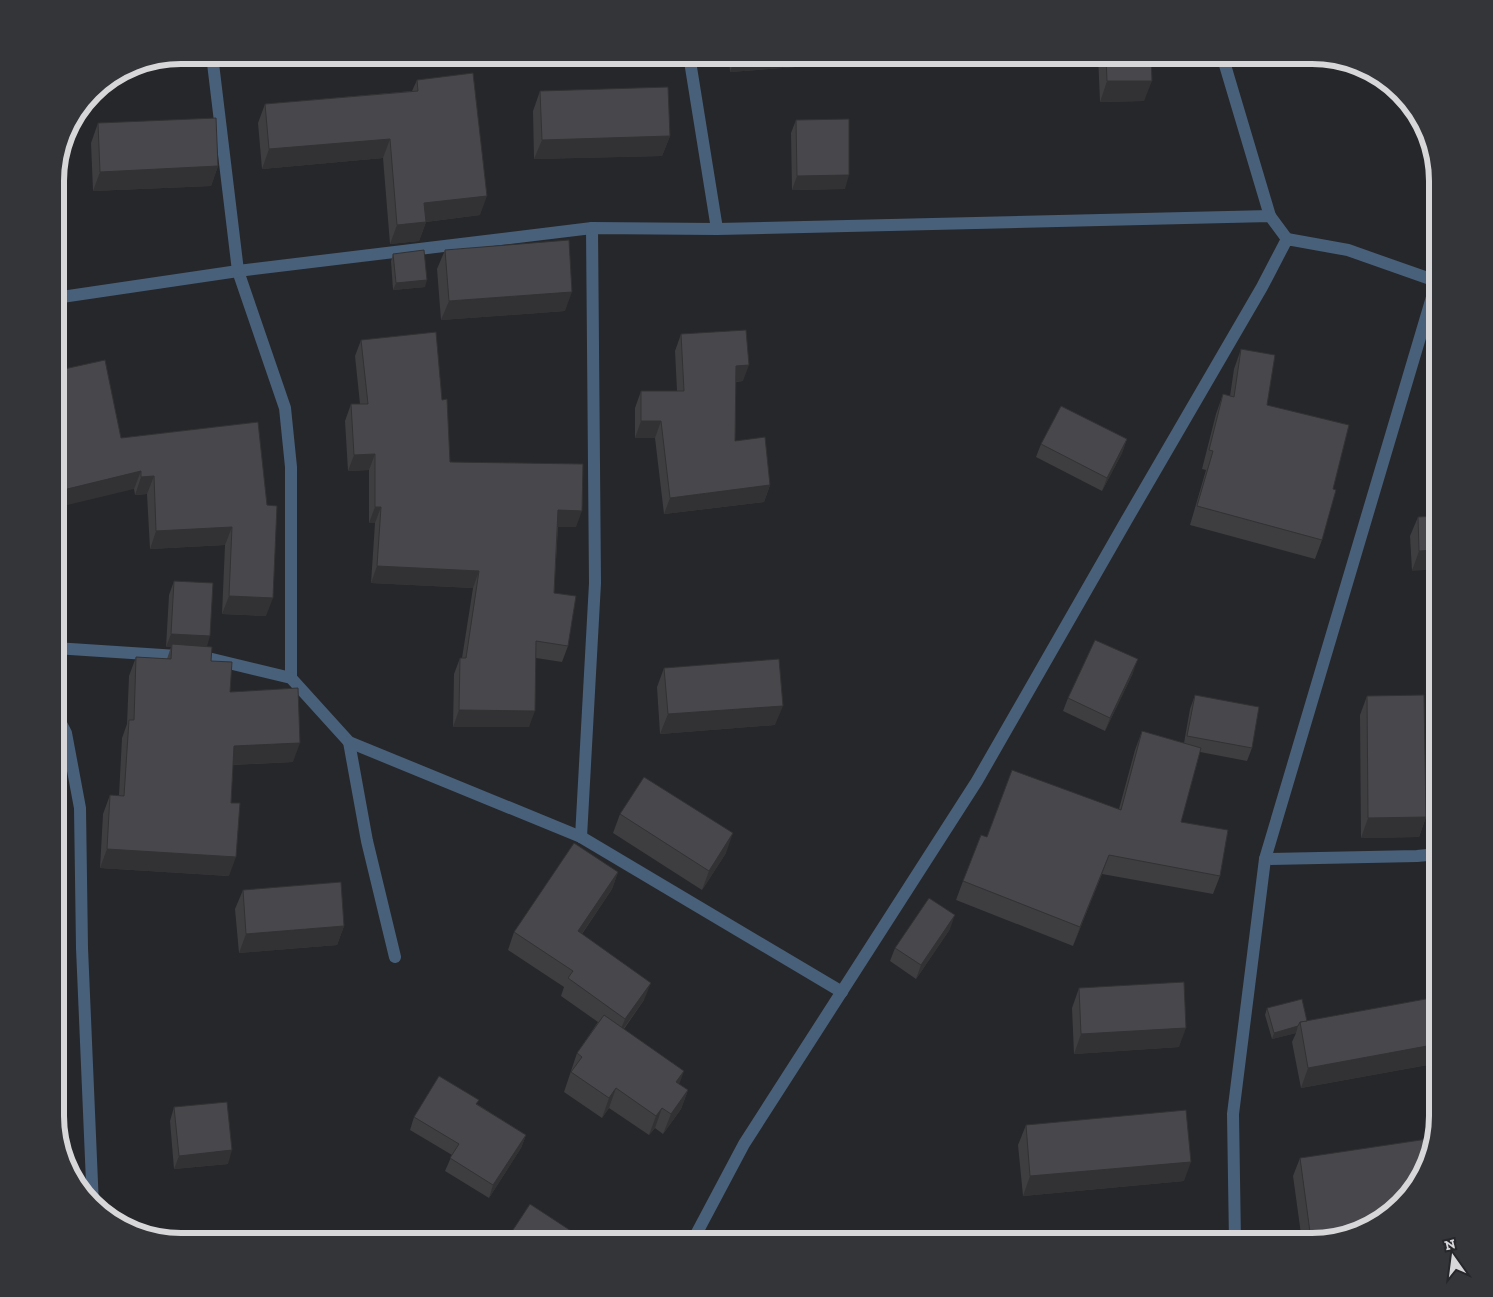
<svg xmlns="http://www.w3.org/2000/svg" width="1493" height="1297" viewBox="0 0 1493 1297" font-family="'Zilla Slab',serif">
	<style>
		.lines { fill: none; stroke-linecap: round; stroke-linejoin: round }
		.minor { stroke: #49607a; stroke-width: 12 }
		.wall { fill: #3e3d40 }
		.shaded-wall { fill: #323234 }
		.building { fill: #48474b; stroke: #323234 }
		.rim { fill: none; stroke: #d7d7da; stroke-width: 6 }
	</style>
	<rect width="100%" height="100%" fill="#26272a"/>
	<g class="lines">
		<!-- minor -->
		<g class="minor">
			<path d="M212 55 238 271 285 408 291 467V678"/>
			<path d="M689 55 717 229"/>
			<path d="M1222 55 1270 216"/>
			<path d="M55 298 238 271 592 228 717 229 1270 216 1287 239"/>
			<path d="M55 648 208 658 291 678 349 742 581 837 842 992"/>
			<path d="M55 712 66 733 80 808 82 948 93 1206"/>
			<path d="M349 742 367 841 395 957"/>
			<path d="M581 837 595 583 592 228"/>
			<path d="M1265 859 1417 856 1438 854"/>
			<path d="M692 1242 744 1144 977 781 1126 521 1262 287 1287 239 1348 250 1436 281"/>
			<path d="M1235 1242 1233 1114 1265 859 1438 277"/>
		</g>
	</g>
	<!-- wall -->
	<g class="wall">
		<path d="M729 55H959L730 72Z"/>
		<path d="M1098 55H1151L1144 101 1100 102Z"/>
		<path d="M417 80 480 215 426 222 419 241 390 244 383 158 262 169 258 123 265 104 412 91Z"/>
		<path d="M540 91 670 136 662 156 534 159 533 111Z"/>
		<path d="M796 120 845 189 792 190 791 133Z"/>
		<path d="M98 123 218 166 211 186 93 191 91 143Z"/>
		<path d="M445 250 565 311 441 320 437 269Z"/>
		<path d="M393 254 425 287 393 290 391 261Z"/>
		<path d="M681 334 743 381 736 382 735 441 770 485 764 502 664 514 655 438H635V408L641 391H677L675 351Z"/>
		<path d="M361 340 442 400 450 462 576 527H558L554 593 568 646 562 662 536 658 529 727H453L454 674 460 658H462L473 588 371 583 375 523H369V470L348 471 345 421 351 404H360L355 356Z"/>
		<path d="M1241 349 1267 405 1333 489 1322 540 1315 559 1190 525 1206 470 1202 469 1216 414 1223 394 1230 396 1234 369Z"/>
		<path d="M258 422 266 616 222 614 225 545 150 549 147 494 135 495 134 489 121 438Z"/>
		<path d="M1127 439 1122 453 1102 491 1036 457 1041 444Z"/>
		<path d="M1438 516 1412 571 1410 536 1418 517Z"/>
		<path d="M174 581 207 647 211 661 230 692 293 762 233 765 231 803 229 876 100 868 103 814 110 795H119L122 738 127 724 129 676 136 657 167 659 171 647H166L169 595Z"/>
		<path d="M664 668 775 725 660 734 657 687Z"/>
		<path d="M1133 673 1105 731 1063 711 1068 698Z"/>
		<path d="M1195 695 1252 748 1247 761 1200 752 1181 822 1220 876 1213 894 1102 874 1073 946 956 900 963 881 987 837 1119 809 1135 750 1142 731 1184 743 1190 709Z"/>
		<path d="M1367 696 1426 817 1419 837 1361 838 1360 715Z"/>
		<path d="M620 814 726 853 702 890 613 833Z"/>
		<path d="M618 872 612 889 582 934 644 1000 624 1029 679 1084 688 1090 681 1109 663 1134 655 1128 649 1135 609 1108 602 1118 564 1092 577 1053 598 1022 561 996 564 987 508 950 514 932Z"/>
		<path d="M243 890 344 926 337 945 239 953 235 909Z"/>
		<path d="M950 929 916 979 890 961 895 948Z"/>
		<path d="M1079 988 1179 1047 1074 1054 1072 1008Z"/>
		<path d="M1267 1008 1307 1021 1433 1064 1301 1088 1292 1042 1296 1033 1272 1039 1265 1015Z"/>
		<path d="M477 1104 526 1135 521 1148 489 1198 445 1171 452 1155 410 1130 414 1117Z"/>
		<path d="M174 1107 228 1164 174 1169 170 1121Z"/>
		<path d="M1026 1125 1184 1181 1023 1196 1018 1145Z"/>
		<path d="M1300 1158 1312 1242H1284L1286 1236 1301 1234 1293 1176Z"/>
	</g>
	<!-- shaded-wall -->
	<g class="shaded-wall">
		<path d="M736 55H959L730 72Z"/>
		<path d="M1107 81H1152L1144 101 1100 102Z"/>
		<path d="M670 136 662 156 534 159 542 140Z"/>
		<path d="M390 139 383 158 262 169 269 149Z"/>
		<path d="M218 166 211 186 93 191 100 172Z"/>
		<path d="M849 175 845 189 792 190 797 176Z"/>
		<path d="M487 196 480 215 417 223 424 203Z"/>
		<path d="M426 222 419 241 390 244 397 225Z"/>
		<path d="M427 280 425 287 393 290 396 283Z"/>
		<path d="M572 292 565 311 441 320 449 301Z"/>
		<path d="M749 365 743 381 730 382 736 366Z"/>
		<path d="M641 421H661L655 438H635Z"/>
		<path d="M1127 439 1122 453 1102 491 1107 478Z"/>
		<path d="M375 454 369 470 348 471 354 455Z"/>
		<path d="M141 471 134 489 55 508V492Z"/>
		<path d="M154 476 147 494 135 495 141 477Z"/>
		<path d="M770 485 764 502 664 514 670 498Z"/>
		<path d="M375 507H381L375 523H369Z"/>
		<path d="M558 510 582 511 576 527H552Z"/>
		<path d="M232 527 225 545 150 549 156 531Z"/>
		<path d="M1438 550V569L1412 571 1419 551Z"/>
		<path d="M377 566 479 571 473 588 371 583Z"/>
		<path d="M229 596 273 598 266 616 222 614Z"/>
		<path d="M171 634 210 636 206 650 172 644 171 647H166Z"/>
		<path d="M1138 659 1133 673 1105 731 1110 718Z"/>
		<path d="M783 706 775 725 660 734 668 714Z"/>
		<path d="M459 710 535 711 529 727H453Z"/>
		<path d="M300 743 293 762 227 765 234 746Z"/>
		<path d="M1426 817 1419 837 1361 838 1368 818Z"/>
		<path d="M733 833 726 853 702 890 709 871Z"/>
		<path d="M107 849 236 857 229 876 100 868Z"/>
		<path d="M1109 855 1102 874 1073 946 1080 927Z"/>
		<path d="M618 872 612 889 572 948 578 931Z"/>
		<path d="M955 915 950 929 916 979 921 965Z"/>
		<path d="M344 926 337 945 239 953 246 934Z"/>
		<path d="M651 983 644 1000 618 1036 625 1019Z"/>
		<path d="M1298 1026 1296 1033 1272 1039 1274 1033Z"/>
		<path d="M1186 1028 1179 1047 1074 1054 1081 1034Z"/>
		<path d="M1438 1044V1050L1433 1064 1301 1088 1308 1068Z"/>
		<path d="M684 1071 677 1091 676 1082Z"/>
		<path d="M616 1088 609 1108 602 1118 609 1098Z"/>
		<path d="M688 1090 681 1109 663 1134 671 1114Z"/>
		<path d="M662 1108 655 1128 649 1135 656 1116Z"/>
		<path d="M56 1125 62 1126 58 1135Z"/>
		<path d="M526 1135 521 1148 489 1198 493 1185Z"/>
		<path d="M232 1150 228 1164 174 1169 179 1156Z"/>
		<path d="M1191 1162 1184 1181 1023 1196 1030 1176Z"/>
		<path d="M1415 1185 1402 1204 1404 1186Z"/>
	</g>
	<!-- building -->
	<g class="building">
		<path d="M1106 55H1151L1152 81H1107Z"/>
		<path d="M473 73 487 196 424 203 426 222 397 225 390 139 269 149 265 104 418 91 417 80Z"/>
		<path d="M668 87 670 136 542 140 540 91Z"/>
		<path d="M216 118 218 166 100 172 98 123Z"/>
		<path d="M849 119V175L797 176 796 120Z"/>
		<path d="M569 240 572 292 449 301 445 250Z"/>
		<path d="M424 250 427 280 396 283 393 254Z"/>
		<path d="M746 330 749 365 736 366 735 441 765 437 770 485 670 498 661 421H641V391H684L681 334Z"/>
		<path d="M436 332 442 400 447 399 450 462 583 464 582 511 558 510 554 593 576 596 568 646 536 641 535 711 459 710 460 658H466L479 571 377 566 381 507H375V454L354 455 351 404H368L361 340Z"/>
		<path d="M1241 349 1275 355 1267 405 1349 425 1333 489 1336 490 1322 540 1197 506 1213 451 1209 450 1223 394 1234 397Z"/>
		<path d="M105 360 121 438 258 422 267 505 277 506 273 598 229 596 232 527 156 531 154 476 141 477V471L55 492V371Z"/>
		<path d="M1061 406 1127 439 1107 478 1041 444Z"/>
		<path d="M1438 516V550L1419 551 1418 517Z"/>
		<path d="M174 581 213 583 210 636 171 634Z"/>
		<path d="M1095 640 1138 659 1110 718 1068 698Z"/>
		<path d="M172 644 212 647 211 661 232 662 230 692 298 688 300 743 234 746 231 803H240L236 857 107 849 110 795 124 796 129 720H134L136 657 171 659Z"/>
		<path d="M779 659 783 706 668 714 664 668Z"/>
		<path d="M1195 695 1259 707 1252 748 1187 736Z"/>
		<path d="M1424 695 1426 817 1368 818 1367 696Z"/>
		<path d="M1142 731 1201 748 1181 822 1228 830 1220 876 1109 855 1080 927 963 881 981 835 987 837 1012 770 1121 810Z"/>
		<path d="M644 777 733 833 709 871 620 814Z"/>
		<path d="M574 843 618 872 578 931 651 983 625 1019 568 978 573 971 514 932Z"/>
		<path d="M341 882 344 926 246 934 243 890Z"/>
		<path d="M929 898 955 915 921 965 895 948Z"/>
		<path d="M1184 982 1186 1028 1081 1034 1079 988Z"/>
		<path d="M1431 998 1438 1033V1044L1308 1068 1300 1022Z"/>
		<path d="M1302 999 1307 1021 1300 1022 1298 1026 1274 1033 1267 1008Z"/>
		<path d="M604 1015 684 1071 676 1082 688 1090 671 1114 662 1108 656 1116 616 1088 609 1098 571 1072 582 1057 577 1053Z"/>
		<path d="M439 1076 479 1100 476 1104 526 1135 493 1185 450 1158 459 1144 414 1117Z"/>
		<path d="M55 1086 65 1087 62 1126 56 1125 55 1124Z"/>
		<path d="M227 1102 232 1150 179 1156 174 1107Z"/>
		<path d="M1186 1110 1191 1162 1030 1176 1026 1125Z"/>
		<path d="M1434 1138V1140L1428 1165 1415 1185 1404 1186 1406 1197 1401 1205 1361 1232 1312 1242H1287L1286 1236 1310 1232 1300 1158Z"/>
		<path d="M530 1204 588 1242H505Z"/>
	</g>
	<!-- crop -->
	<path d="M0 0H1493V1297H0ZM181 64H1312A117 117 0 0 1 1429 181V1116A117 117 0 0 1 1312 1233H181A117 117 0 0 1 64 1116V181A117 117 0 0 1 181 64Z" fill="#343538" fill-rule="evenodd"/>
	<path class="rim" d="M181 64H1312A117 117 0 0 1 1429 181V1116A117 117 0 0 1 1312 1233H181A117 117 0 0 1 64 1116V181A117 117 0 0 1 181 64Z"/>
	<!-- north arrow -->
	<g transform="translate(1453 1257) rotate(346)" stroke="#26272a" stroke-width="4" paint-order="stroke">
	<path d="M0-4L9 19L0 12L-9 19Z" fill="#d7d7da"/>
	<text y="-8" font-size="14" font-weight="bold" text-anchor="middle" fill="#d7d7da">N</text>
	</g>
</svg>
